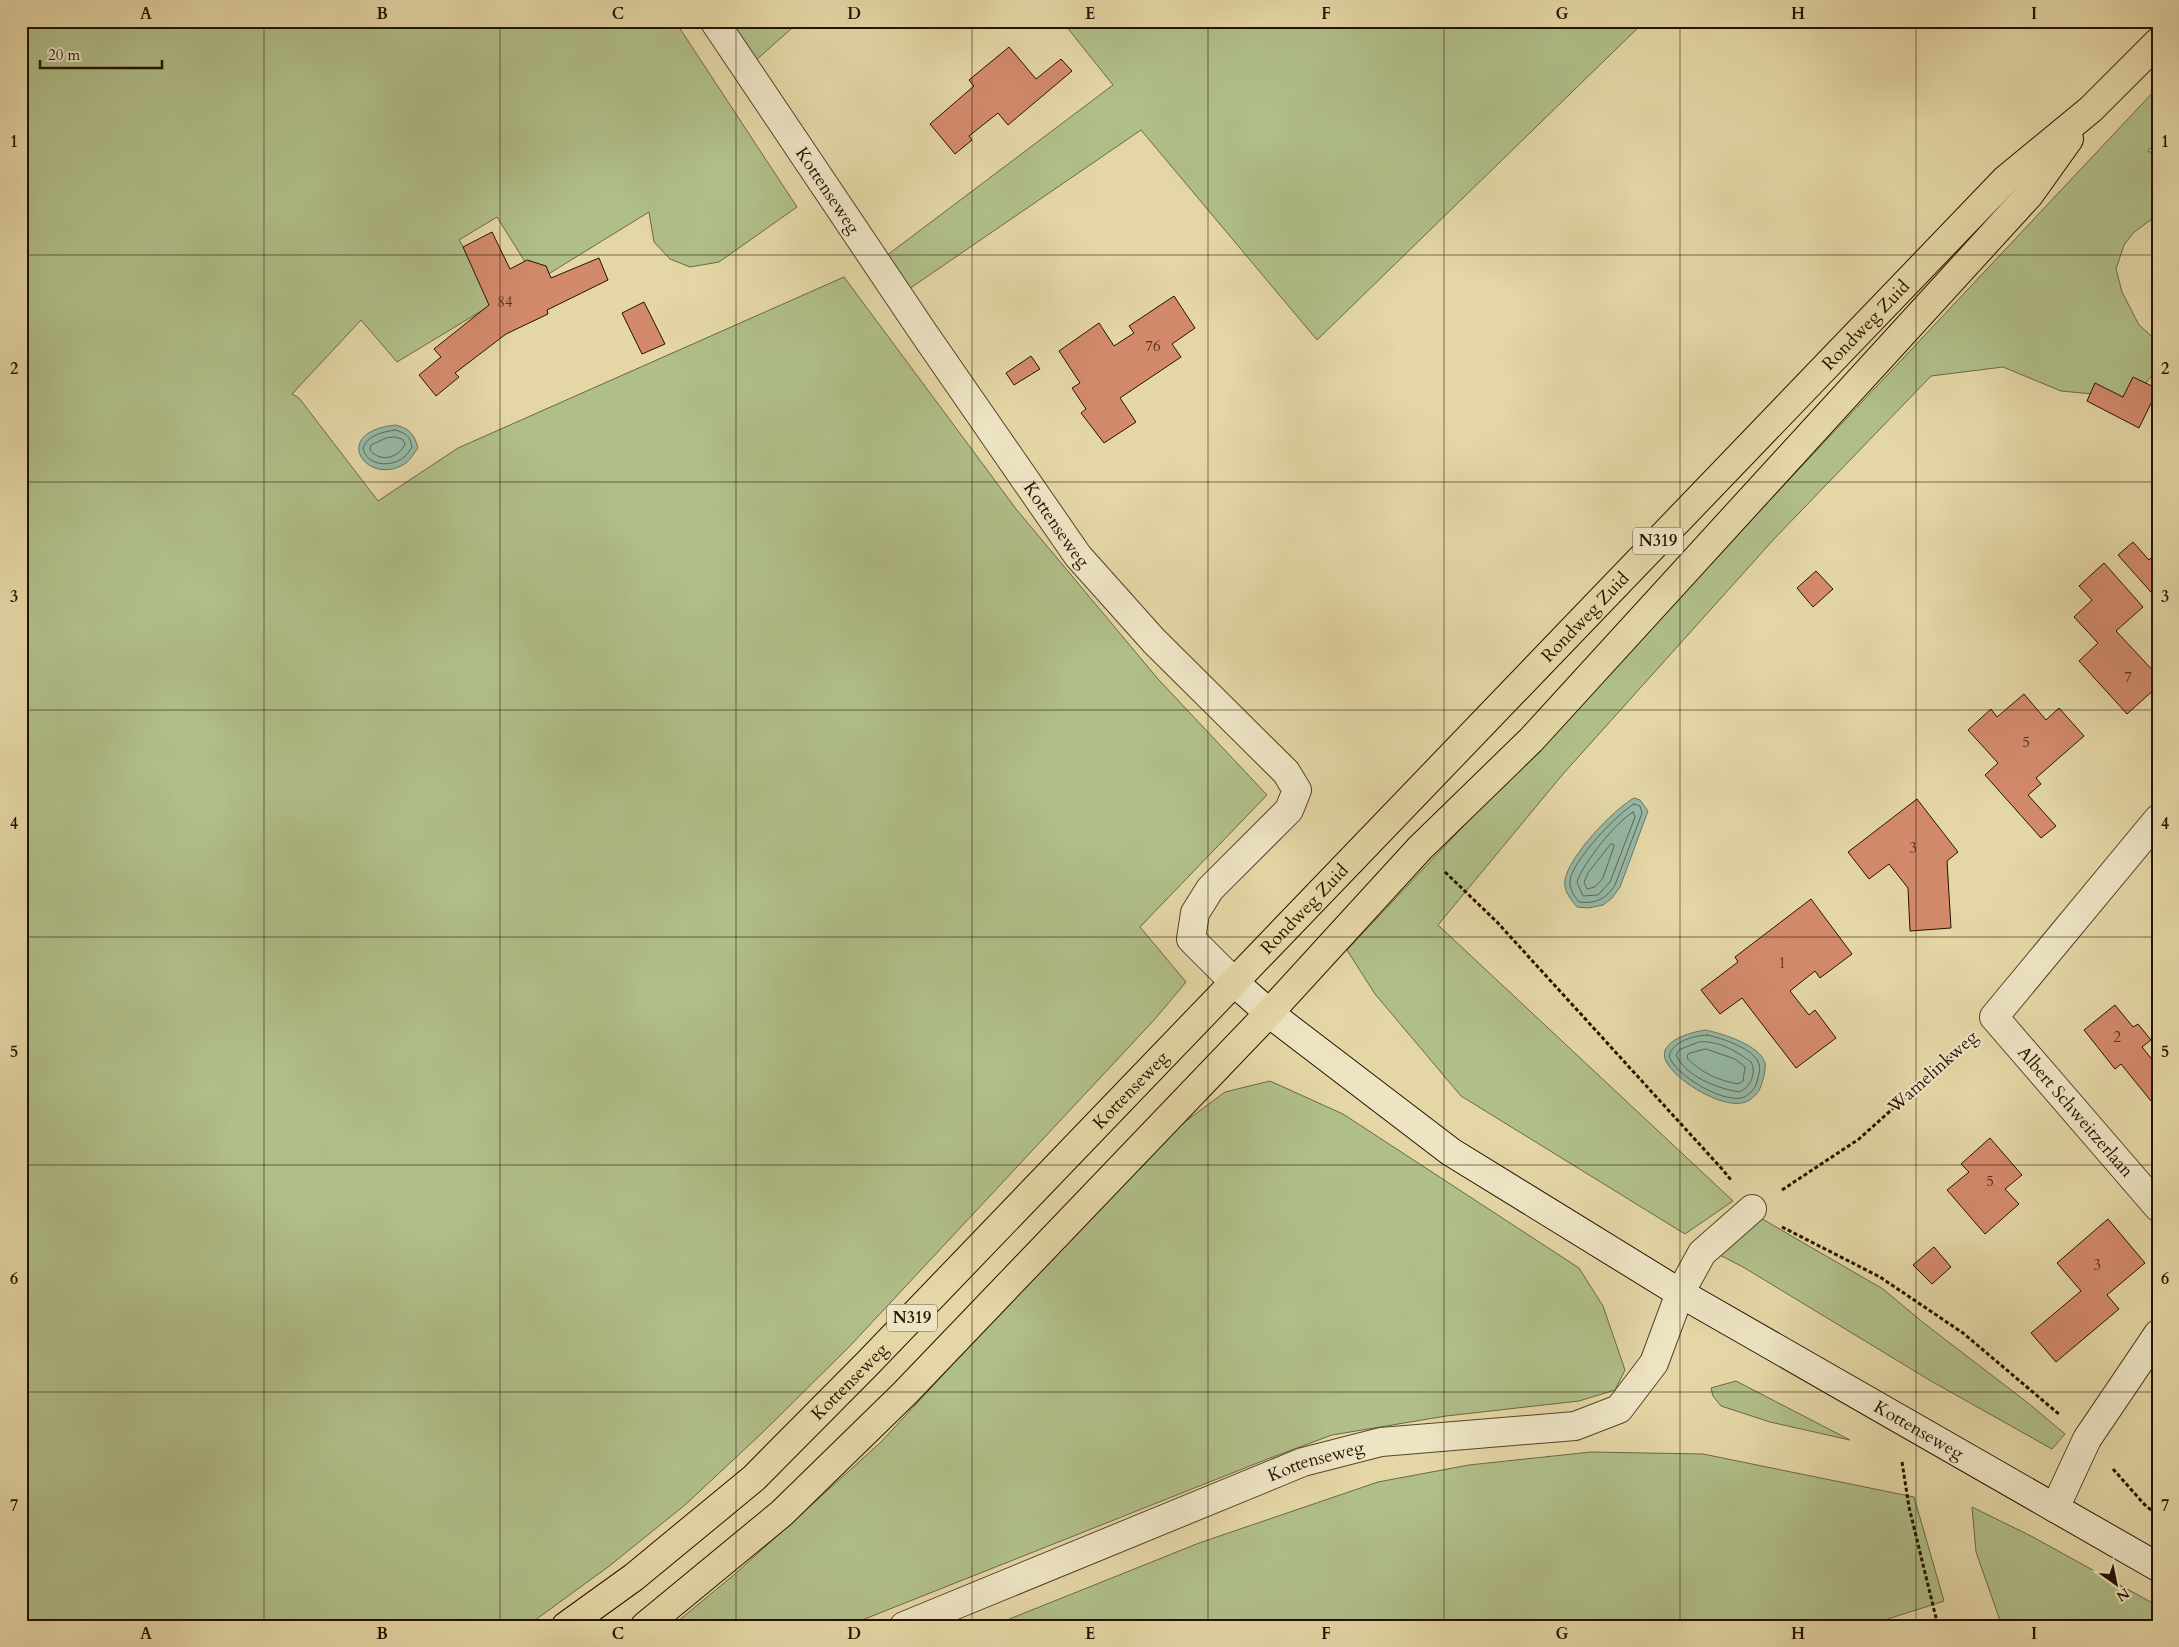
<svg xmlns="http://www.w3.org/2000/svg" width="2179" height="1647" viewBox="0 0 2179 1647" font-family="Cardo,serif">
	<style>
		.green { fill: #b0be89; stroke: #6b6844 }
		.water { fill: #95b9a7; stroke: #697664 }
		.lines { fill: none; stroke-linecap: round; stroke-linejoin: round }
		.shore { stroke: #5e6654; stroke-width: 1 }
		.building { fill: #d38a6b; stroke: #261200 }
		.street-casing { stroke: #564329; stroke-width: 30 }
		.secondary-casing { stroke: #261200; stroke-width: 30 }
		.primary-casing { stroke: #261200; stroke-width: 30 }
		.path { stroke: #261200; stroke-width: 3; stroke-dasharray: 4 2.5; stroke-linecap: butt }
		.street { stroke: #ede4c4; stroke-width: 28 }
		.secondary { stroke: #ede4c4; stroke-width: 28 }
		.primary { stroke: #e4d6a5; stroke-width: 28 }
		.grid { fill: none; stroke: #261200; stroke-width: 1; stroke-opacity: 0.55 }
		.labels { text-anchor: middle; dominant-baseline: central; stroke-width: 4; stroke-linejoin: round; paint-order: stroke }
		.number-label { font-size: 15px; fill: #51301b }
		.shield { fill: #ede4c4; stroke: #62513b; stroke-width: 1 }
		.shield-label { font-size: 16px; font-weight: bold; fill: #261200 }
		.street-label { font-size: 18px; fill: #261200; stroke: #ede4c4 }
		.neatline { fill: none; stroke: #261200; stroke-width: 2 }
		.grid-label { font-size: 16px; text-anchor: middle; font-weight: bold; fill: #261200 }
	</style>
	<rect width="100%" height="100%" fill="#e4d6a5"/>
	<filter id="stains"><feTurbulence type="fractalNoise" baseFrequency=".004" numOctaves="4"/><feColorMatrix values="0 0 0 0 .2 0 0 0 0 .09 0 0 0 0 .02 0 0 0 .5 -.17"/></filter>
	<radialGradient id="worn" r=".72"><stop offset=".6" stop-color="#630" stop-opacity="0"/><stop offset="1" stop-color="#630" stop-opacity=".3"/></radialGradient>
	<!-- green -->
	<g class="green">
		<path d="M21 21H675L797 207 719 262 690 267 670 259 654 242 649 212 537 281 497 217 459 240 496 302 397 362 361 320 292 394 299 398 378 501 458 448 844 277 1016 509 1158 679 1267 795 1140 927 1186 982 1155 1019 849 1347 762 1433 685 1505 608 1567 527 1626H21Z"/>
		<path d="M729 21H800L755 61Z"/>
		<path d="M1062 21H1645L1317 340 1141 130 909 289 886 256 1113 85Z"/>
		<path d="M2158 87V141L2148 151 2158 156V217L2153 218 2133 233 2124 245 2116 269 2122 292 2139 325 2158 342V367L2135 398 2061 391 2003 367 1931 376 1774 539 1563 774 1438 925 1733 1201 1685 1234 1461 1096 1375 994 1347 950Z"/>
		<path d="M1270 1081 1343 1114 1579 1268 1603 1306 1625 1370 1615 1390 1579 1401 1446 1416 1332 1435 1270 1458 847 1626H672L735 1574 881 1442 1159 1141 1225 1092Z"/>
		<path d="M1752 1213 1883 1289 1925 1324 2028 1403 2065 1434 2052 1449 1931 1381 1743 1267 1714 1252Z"/>
		<path d="M1736 1381 1850 1440 1770 1422 1721 1406 1713 1396 1711 1388Z"/>
		<path d="M1591 1452 1703 1454 1914 1497 1944 1601 1866 1626H992L1199 1543 1378 1482 1469 1465Z"/>
		<path d="M1972 1507 2031 1536 2158 1606V1626H2002L1976 1552Z"/>
	</g>
	<!-- water -->
	<g class="water">
		<path d="M396 425C410 429 414 434 418 448 414 453 411 459 406 463 368 489 327 432 396 425Z"/>
		<path d="M1634 798 1640 800 1648 811 1620 887 1612 898 1603 905 1588 908 1577 907C1571 900 1563 890 1565 880 1569 856 1613 810 1634 798Z"/>
		<path d="M1706 1030C1723 1034 1760 1045 1765 1063 1766 1071 1763 1079 1761 1086 1759 1093 1750 1102 1742 1103 1720 1107 1681 1083 1669 1066 1651 1043 1690 1032 1706 1030Z"/>
	</g>
	<g class="lines">
		<!-- shore -->
		<g class="shore">
			<path d="M395 430C406 433 410 436 412 447 410 450 407 455 404 457 392 468 366 466 363 448 368 435 382 432 395 430Z"/>
			<path d="M395 437 402 439 405 444C399 458 380 463 370 450L371 445 386 438Z"/>
			<path d="M1634 804 1640 806 1642 813 1615 885C1606 899 1596 904 1579 902 1575 897 1569 889 1570 881 1571 862 1618 813 1634 804Z"/>
			<path d="M1633 812 1635 817 1610 882 1598 895 1583 896 1577 882C1583 863 1616 822 1633 812Z"/>
			<path d="M1611 844H1613L1614 846 1603 878 1595 887 1587 889 1584 882 1588 873Z"/>
			<path d="M1707 1035C1721 1038 1754 1048 1759 1064 1761 1069 1758 1077 1757 1082 1755 1089 1749 1096 1741 1098 1721 1102 1675 1075 1669 1056 1673 1041 1693 1036 1707 1035Z"/>
			<path d="M1699 1042C1718 1040 1736 1051 1751 1062 1757 1073 1750 1088 1739 1092 1717 1088 1686 1077 1676 1055L1679 1050Z"/>
			<path d="M1706 1049 1735 1059 1745 1067 1743 1081 1738 1084C1717 1080 1702 1073 1687 1058L1688 1054Z"/>
		</g>
	</g>
	<!-- building -->
	<g class="building">
		<path d="M1009 47 1036 79 1061 59 1072 71 1008 125 998 113 969 136 972 140 955 154 930 124 974 86 969 80Z"/>
		<path d="M492 232 510 269 527 260 546 266 551 278 599 258 608 280 547 310 548 314 506 334 455 373 459 377 436 396 419 375 441 357 434 349 489 305 463 247Z"/>
		<path d="M1174 296 1195 328 1172 344 1181 357 1120 398 1136 422 1104 443 1081 413 1086 409 1072 388 1080 383 1059 351 1099 323 1114 346 1134 333 1129 326Z"/>
		<path d="M644 302 665 344 642 354 622 313Z"/>
		<path d="M1031 356 1040 369 1014 385 1006 373Z"/>
		<path d="M2133 377 2158 389 2139 428 2087 401 2095 383 2123 397Z"/>
		<path d="M2133 542 2149 560 2158 551V600L2118 555Z"/>
		<path d="M2104 563 2143 607 2116 631 2158 676V686L2127 714 2079 661 2098 643 2074 617 2092 600 2079 586Z"/>
		<path d="M1816 571 1833 589 1813 607 1797 588Z"/>
		<path d="M2024 694 2046 720 2059 708 2084 736 2036 778 2041 784 2028 795 2056 826 2041 838 1985 775 1998 763 1968 730 1991 709 1997 717Z"/>
		<path d="M1917 799 1958 852 1947 861 1951 928 1910 931 1908 888 1889 864 1869 879 1848 852Z"/>
		<path d="M1811 899 1852 954 1820 978 1815 971 1790 991 1809 1015 1815 1010 1836 1038 1796 1068 1742 998 1720 1014 1701 990 1738 962 1735 957Z"/>
		<path d="M2115 1005 2133 1027 2138 1024 2151 1040 2142 1047 2158 1067V1095L2151 1101 2121 1064 2115 1069 2084 1030Z"/>
		<path d="M1990 1138 2022 1175 2005 1189 2019 1204 1985 1234 1947 1190 1969 1172 1961 1164Z"/>
		<path d="M2108 1219 2145 1263 2107 1295 2119 1309 2056 1362 2031 1333 2081 1291 2057 1263Z"/>
		<path d="M1934 1247 1951 1267 1932 1284 1913 1265Z"/>
	</g>
	<g class="lines">
		<defs>
			<g id="street">
				<path id="s1" d="M714 21 923 332 1078 556 1154 641 1286 772 1297 790 1289 810 1210 889 1195 913 1191 939 1234 982"/>
				<path id="s2" d="M2158 819 1994 1017 2158 1207"/>
				<path d="M2055 1508 2087 1439 2158 1334"/>
				<path id="s3" d="M904 1626 1303 1462 1381 1442 1575 1426 1619 1409 1654 1363 1680 1293 1702 1253 1752 1209"/>
			</g>
			<g id="secondary">
				<path id="s4" d="M1234 982 1269 1013 1451 1152 1680 1293 2158 1567"/>
			</g>
			<g id="primary">
				<path id="s5" d="M566 1626 634 1577 754 1478 868 1363 2006 179 2091 109 2158 42"/>
				<path d="M645 1626 782 1513 905 1393 1269 1013 1420 848 1531 740 2029 195 2069 139"/>
			</g>
		</defs>
		<!-- street casing -->
		<use href="#street" class="street-casing"/>
		<!-- secondary casing -->
		<use href="#secondary" class="secondary-casing"/>
		<!-- primary casing -->
		<use href="#primary" class="primary-casing"/>
		<!-- path -->
		<g class="path">
			<path d="M1445 872 1497 922 1722 1169 1731 1180"/>
			<path d="M1782 1190 1859 1139 1968 1041"/>
			<path d="M1782 1227 1880 1277 1963 1333 2060 1415"/>
			<path d="M1902 1462 1909 1507 1938 1626"/>
			<path d="M2113 1469 2144 1504 2158 1516"/>
		</g>
		<!-- street -->
		<use href="#street" class="street"/>
		<!-- secondary -->
		<use href="#secondary" class="secondary"/>
		<!-- primary -->
		<use href="#primary" class="primary"/>
	</g>
	<!-- grid -->
	<path class="grid" d="M264 21V1626M500 21V1626M736 21V1626M972 21V1626M1208 21V1626M1444 21V1626M1680 21V1626M1916 21V1626M21 255H2158M21 482H2158M21 710H2158M21 937H2158M21 1165H2158M21 1392H2158"/>
	<g class="labels">
		<!-- number labels -->
		<g class="number-label">
			<text x="505" y="302">84</text>
			<text x="1153" y="346">76</text>
			<text x="2128" y="677">7</text>
			<text x="2026" y="742">5</text>
			<text x="1913" y="848">3</text>
			<text x="1782" y="963">1</text>
			<text x="2117" y="1037">2</text>
			<text x="1990" y="1181">5</text>
			<text x="2097" y="1265">3</text>
		</g>
		<!-- shield labels -->
		<g class="shield">
			<rect x="1633" y="527.5" width="50" height="27" rx="4"/>
			<rect x="887" y="1304.5" width="50" height="27" rx="4"/>
		</g>
		<g class="shield-label">
			<text x="1658" y="541">N319</text>
			<text x="912" y="1318">N319</text>
		</g>
		<!-- street labels -->
		<g class="street-label">
			<text stroke="none"><textPath href="#s1" startOffset="204">Kottenseweg</textPath></text>
			<text stroke="none"><textPath href="#s5" startOffset="1841">Rondweg Zuid</textPath></text>
			<text stroke="none"><textPath href="#s1" startOffset="609">Kottenseweg</textPath></text>
			<text stroke="none"><textPath href="#s5" startOffset="1436">Rondweg Zuid</textPath></text>
			<text stroke="none"><textPath href="#s5" startOffset="1031">Rondweg Zuid</textPath></text>
			<text transform="translate(1933 1072) rotate(-42)">Wamelinkweg</text>
			<text stroke="none"><textPath href="#s5" startOffset="780">Kottenseweg</textPath></text>
			<text stroke="none"><textPath href="#s2" startOffset="382">Albert Schweitzerlaan</textPath></text>
			<text stroke="none"><textPath href="#s5" startOffset="375">Kottenseweg</textPath></text>
			<text stroke="none"><textPath href="#s4" startOffset="820">Kottenseweg</textPath></text>
			<text stroke="none"><textPath href="#s3" startOffset="444">Kottenseweg</textPath></text>
		</g>
	</g>
	<!-- margin -->
	<rect width="2179" height="1647" fill="none" stroke="#e4d6a5" stroke-width="55"/>
	<!-- north arrow -->
	<g transform="translate(2116 1584) rotate(147)" stroke="#ede4c4" stroke-width="4" paint-order="stroke">
	<path d="M0-4L9 19L0 12L-9 19Z" fill="#261200"/>
	<text y="-8" font-size="14" font-weight="bold" text-anchor="middle" fill="#261200">N</text>
	</g>
	<!-- scale -->
	<path d="M40 60v8h122v-8" fill="none" stroke="#261200" stroke-width="2.5"/>
	<text x="48" y="60" font-size="15" fill="#261200" stroke="#ede4c4" stroke-width="4" paint-order="stroke">20 m</text>
	<rect x="28" y="28" width="2124" height="1592" class="neatline"/>
	<g class="grid-label">
		<text x="146" y="19">A</text>
		<text x="382" y="19">B</text>
		<text x="618" y="19">C</text>
		<text x="854" y="19">D</text>
		<text x="1090" y="19">E</text>
		<text x="1326" y="19">F</text>
		<text x="1562" y="19">G</text>
		<text x="1798" y="19">H</text>
		<text x="2034" y="19">I</text>
		<text x="14" y="147">1</text>
		<text x="2165" y="147">1</text>
		<text x="14" y="374">2</text>
		<text x="2165" y="374">2</text>
		<text x="14" y="602">3</text>
		<text x="2165" y="602">3</text>
		<text x="14" y="829">4</text>
		<text x="2165" y="829">4</text>
		<text x="14" y="1057">5</text>
		<text x="2165" y="1057">5</text>
		<text x="14" y="1284">6</text>
		<text x="2165" y="1284">6</text>
		<text x="14" y="1511">7</text>
		<text x="2165" y="1511">7</text>
		<text x="146" y="1639">A</text>
		<text x="382" y="1639">B</text>
		<text x="618" y="1639">C</text>
		<text x="854" y="1639">D</text>
		<text x="1090" y="1639">E</text>
		<text x="1326" y="1639">F</text>
		<text x="1562" y="1639">G</text>
		<text x="1798" y="1639">H</text>
		<text x="2034" y="1639">I</text>
	</g>
	<rect width="100%" height="100%" filter="url(#stains)"/>
	<rect width="100%" height="100%" fill="url(#worn)"/>
</svg>
